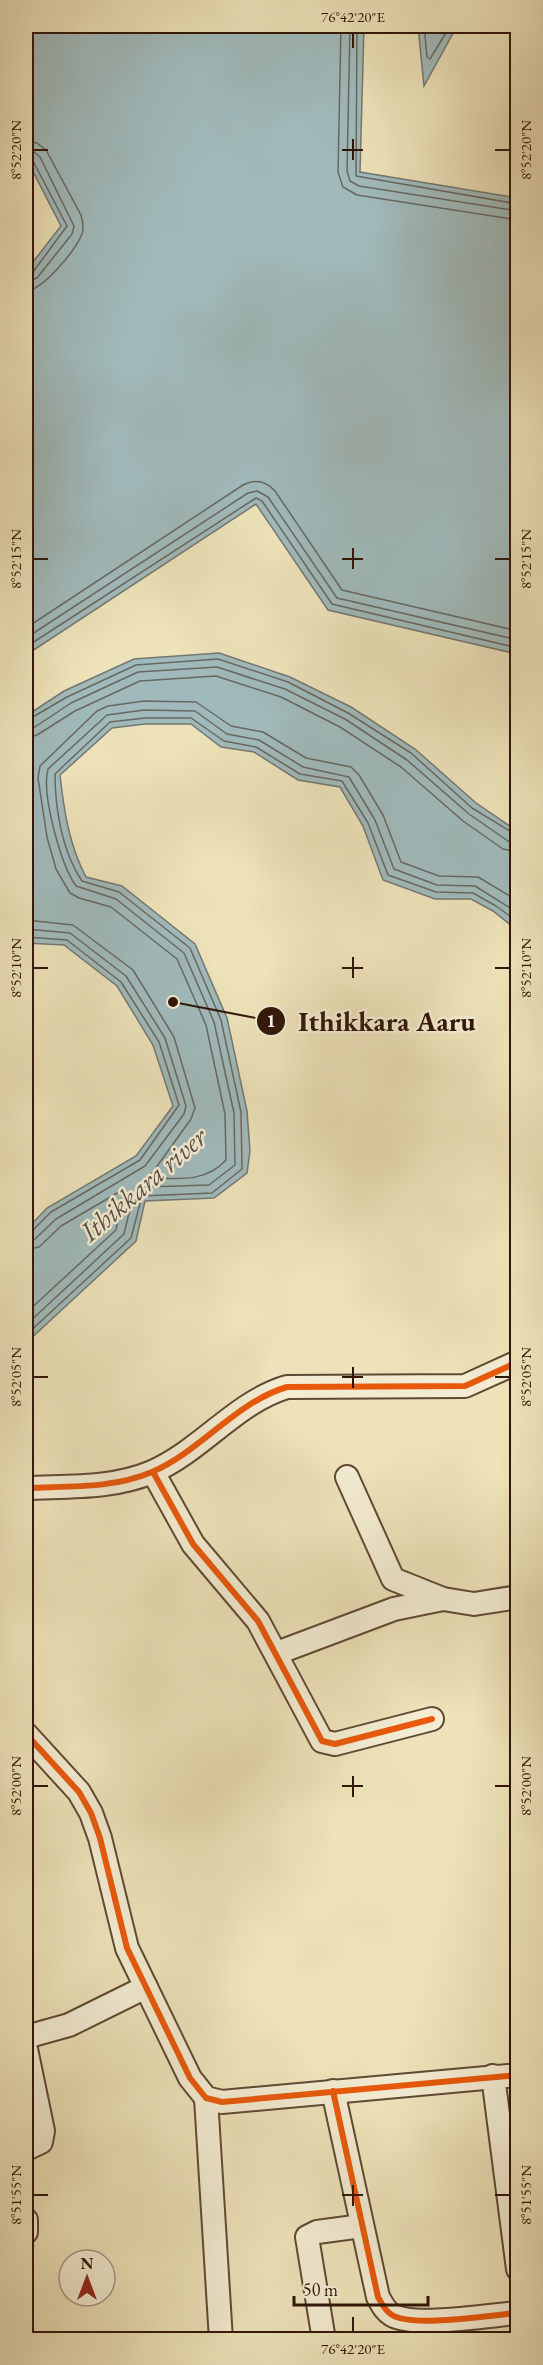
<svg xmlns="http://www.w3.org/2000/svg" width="543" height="2365" viewBox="0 0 543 2365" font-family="'EB Garamond',serif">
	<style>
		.water { fill: #a0babb; stroke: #747873; stroke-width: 1.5 }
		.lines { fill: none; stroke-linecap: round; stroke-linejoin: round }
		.shore { stroke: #686862; stroke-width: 1.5 }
		.minor-casing { stroke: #604934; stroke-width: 26 }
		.minor { stroke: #f3ecd2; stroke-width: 22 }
		.cycleway-casing { stroke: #f3ecd2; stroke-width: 10 }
		.cycleway { stroke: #e8590c; stroke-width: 6 }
		.ticks { fill: none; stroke: #311608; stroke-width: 2 }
		.labels { text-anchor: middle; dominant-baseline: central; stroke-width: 5; stroke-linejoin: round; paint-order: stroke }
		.water-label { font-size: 28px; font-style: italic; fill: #584f47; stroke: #f3ecd2 }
		.leader { fill: none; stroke: #311608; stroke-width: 2 }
		.callout-dot { fill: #311608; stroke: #f3ecd2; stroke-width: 2 }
		.mark-label { font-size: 18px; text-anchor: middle; font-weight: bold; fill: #fff }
		.callout-label { font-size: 28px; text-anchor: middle; font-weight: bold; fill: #311608; stroke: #f3ecd2; stroke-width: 5; stroke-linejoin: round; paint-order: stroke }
		.neatline { fill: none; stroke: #311608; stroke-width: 2 }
		.ticks-label { font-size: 15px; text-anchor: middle; fill: #311608 }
	</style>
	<rect width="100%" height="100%" fill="#ede2b9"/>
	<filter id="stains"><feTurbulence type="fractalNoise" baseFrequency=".00333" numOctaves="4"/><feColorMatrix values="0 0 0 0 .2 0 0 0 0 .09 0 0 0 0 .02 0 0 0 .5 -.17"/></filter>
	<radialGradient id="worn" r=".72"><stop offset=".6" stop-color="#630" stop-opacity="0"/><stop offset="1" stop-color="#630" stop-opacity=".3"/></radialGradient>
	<!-- water -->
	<g class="water">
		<path d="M26 26H364L360 172 517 198V654L328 610 256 504 26 655V271L61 226 26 158Z"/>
		<path d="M418 26H457L424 86Z"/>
		<path d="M219 653 290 677 351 707 415 749 476 803 517 831V930L493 911 471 899H435L383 880 363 826 340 787 298 780 254 752 221 747 191 724H145L112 728 60 775C64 811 69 845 86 877L122 886 195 944 227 1018 247 1111 250 1151 247 1173 214 1198 145 1201 136 1241 26 1343V1230L47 1208 136 1156 173 1106 153 1045 117 986 64 945 26 943V716L64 691 134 659Z"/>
	</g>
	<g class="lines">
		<!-- shore -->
		<g class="shore">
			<path d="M341 26 338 172 343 187 357 195 518 220"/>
			<path d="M350 26 347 171 350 181 359 186 518 211"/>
			<path d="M357 26 356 176 518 204"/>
			<path d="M424 26 427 57 430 59 450 26"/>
			<path d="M26 141 37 143 46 150 81 215C83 222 84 228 82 234 75 251 43 290 26 291"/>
			<path d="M26 150 33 151 40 157 74 226 72 234 37 278 26 282"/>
			<path d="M26 157 33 161 67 226 33 272 26 274"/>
			<path d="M26 628 243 485C255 479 266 481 275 491L342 590 518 631"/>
			<path d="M26 638 248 493 257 491 268 497 337 598 518 640"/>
			<path d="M26 647 256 498 262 501 332 604 518 648"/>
			<path d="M26 721 67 697 136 665 218 659 288 682 348 713 411 753 472 808 518 836"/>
			<path d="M26 728 35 727 71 703 138 672 217 667 285 689 345 719 407 760 469 814 508 841 518 843"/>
			<path d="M26 738 37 735 75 711 140 681 216 676 281 697 340 727 401 767 463 821 503 849 518 852"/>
			<path d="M26 920 73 925 133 970 174 1037 195 1108 191 1119 150 1176 152 1178C180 1179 206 1182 226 1160L225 1114 206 1025 177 959 111 907 79 898 70 893 56 869 47 837 38 778 40 766 97 711 108 706 144 701 196 702 231 726 263 732 306 758 351 767 359 775 383 815 401 862 439 876 478 877 518 901"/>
			<path d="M26 929 70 933 126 976 165 1038 186 1106 184 1114 145 1166 56 1219 35 1239 26 1241"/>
			<path d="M26 937 67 940 121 982 159 1042 179 1105 140 1160 51 1212 31 1232 26 1233"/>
			<path d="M26 1250 39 1247 61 1226 119 1192 123 1193 116 1230 26 1313"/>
			<path d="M26 1325 124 1234 133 1196 138 1190 146 1187 209 1185 235 1165 234 1113 214 1022 184 953 116 899 76 886C61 865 41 794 48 769L107 715 144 710 195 711 227 734 259 740 303 767 349 777 375 820 394 869 437 885 475 886 518 913"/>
			<path d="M26 1335 131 1238 142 1196 212 1193 242 1169 241 1112 221 1020 190 948 119 892 82 881C62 852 55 808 55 774L110 722 145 718H191L224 741 256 747 300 774 342 781 368 823 388 875 436 892 473 893 496 906 518 922"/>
		</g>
		<defs>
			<g id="minor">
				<path d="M153 1472 193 1544 258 1621 322 1741 335 1744 432 1719"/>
				<path d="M347 1477 393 1579 443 1599 474 1604 518 1597"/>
				<path d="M26 1488C68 1486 112 1489 152 1472 201 1451 236 1402 287 1387L465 1386 518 1362"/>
				<path d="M277 1653 394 1609 443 1599"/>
				<path d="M26 1734 79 1792 91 1813 100 1838 127 1948 190 2078 206 2098 222 2102 518 2075"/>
				<path d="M26 2037 69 2025 146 1987"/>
				<path d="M26 2049 43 2131 41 2142 26 2149"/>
				<path d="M493 2076 518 2269"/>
				<path d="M333 2091 378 2297C382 2304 385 2311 392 2315 414 2328 490 2315 518 2313"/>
				<path d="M206 2098 221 2340"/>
				<path d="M26 2220V2232"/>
				<path d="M324 2340 307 2237 317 2232 362 2226"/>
			</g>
		</defs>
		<!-- minor casing -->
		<use href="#minor" class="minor-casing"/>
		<!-- minor -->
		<use href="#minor" class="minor"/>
		<defs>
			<g id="cycleway">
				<path d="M153 1472 193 1544 258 1621 322 1741 335 1744 432 1719"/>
				<path d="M26 1488C68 1486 112 1489 152 1472 201 1451 236 1402 287 1387L465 1386 518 1362"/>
				<path d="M26 1734 79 1792 91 1813 100 1838 127 1948 190 2078 206 2098 222 2102 518 2075"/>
				<path d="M333 2091 378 2297C382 2304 385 2311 392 2315 414 2328 490 2315 518 2313"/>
			</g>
		</defs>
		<!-- cycleway casing -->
		<use href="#cycleway" class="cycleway-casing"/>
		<!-- cycleway -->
		<use href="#cycleway" class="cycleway"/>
	</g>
	<!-- ticks -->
	<path class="ticks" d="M353 33V48M353 139V160M33 150H48M342 150H363M495 150H510M353 548V569M33 559H48M342 559H363M495 559H510M353 957V978M33 968H48M342 968H363M495 968H510M353 1367V1388M33 1377H48M342 1377H363M495 1377H510M353 1776V1797M33 1786H48M342 1786H363M495 1786H510M353 2185V2206M33 2195H48M342 2195H363M495 2195H510M353 2317V2332"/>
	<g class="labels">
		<!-- water labels -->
		<g class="water-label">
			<text transform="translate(143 1184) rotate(-41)">Ithikkara river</text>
		</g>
	</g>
	<!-- callouts -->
	<path class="leader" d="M173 1002L271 1021"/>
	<g class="callout-dot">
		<circle cx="173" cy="1002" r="6"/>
		<circle cx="271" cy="1021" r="15"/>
	</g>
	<g class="mark-label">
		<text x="271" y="1027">1</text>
	</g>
	<g class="callout-label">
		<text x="387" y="1031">Ithikkara Aaru</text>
	</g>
	<!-- margin -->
	<rect width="543" height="2365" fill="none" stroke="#ede2b9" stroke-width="66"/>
	<!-- north arrow -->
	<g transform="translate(87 2278)"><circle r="28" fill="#f3ecd2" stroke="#a59681" stroke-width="1.5"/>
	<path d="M0-4.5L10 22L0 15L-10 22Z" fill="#8f2418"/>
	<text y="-9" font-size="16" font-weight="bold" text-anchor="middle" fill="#311608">N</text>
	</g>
	<!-- scale -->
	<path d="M294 2296v9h134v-9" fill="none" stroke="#311608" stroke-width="3"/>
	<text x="303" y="2296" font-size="18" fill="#311608" stroke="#f3ecd2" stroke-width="4.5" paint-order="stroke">50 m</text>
	<rect x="33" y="33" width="477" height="2299" class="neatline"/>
	<g class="ticks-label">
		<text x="353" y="22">76°42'20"E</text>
		<text transform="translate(16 150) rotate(-90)" y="5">8°52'20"N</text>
		<text transform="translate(526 150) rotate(-90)" y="5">8°52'20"N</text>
		<text transform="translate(16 559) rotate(-90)" y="5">8°52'15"N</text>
		<text transform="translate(526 559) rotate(-90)" y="5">8°52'15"N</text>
		<text transform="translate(16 968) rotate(-90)" y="5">8°52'10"N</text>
		<text transform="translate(526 968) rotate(-90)" y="5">8°52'10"N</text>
		<text transform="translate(16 1377) rotate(-90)" y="5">8°52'05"N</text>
		<text transform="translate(526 1377) rotate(-90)" y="5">8°52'05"N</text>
		<text transform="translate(16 1786) rotate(-90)" y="5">8°52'00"N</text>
		<text transform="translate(526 1786) rotate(-90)" y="5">8°52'00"N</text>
		<text transform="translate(16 2195) rotate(-90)" y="5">8°51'55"N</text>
		<text transform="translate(526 2195) rotate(-90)" y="5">8°51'55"N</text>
		<text x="353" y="2354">76°42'20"E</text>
	</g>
	<rect width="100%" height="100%" filter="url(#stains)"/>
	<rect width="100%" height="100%" fill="url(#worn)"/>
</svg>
